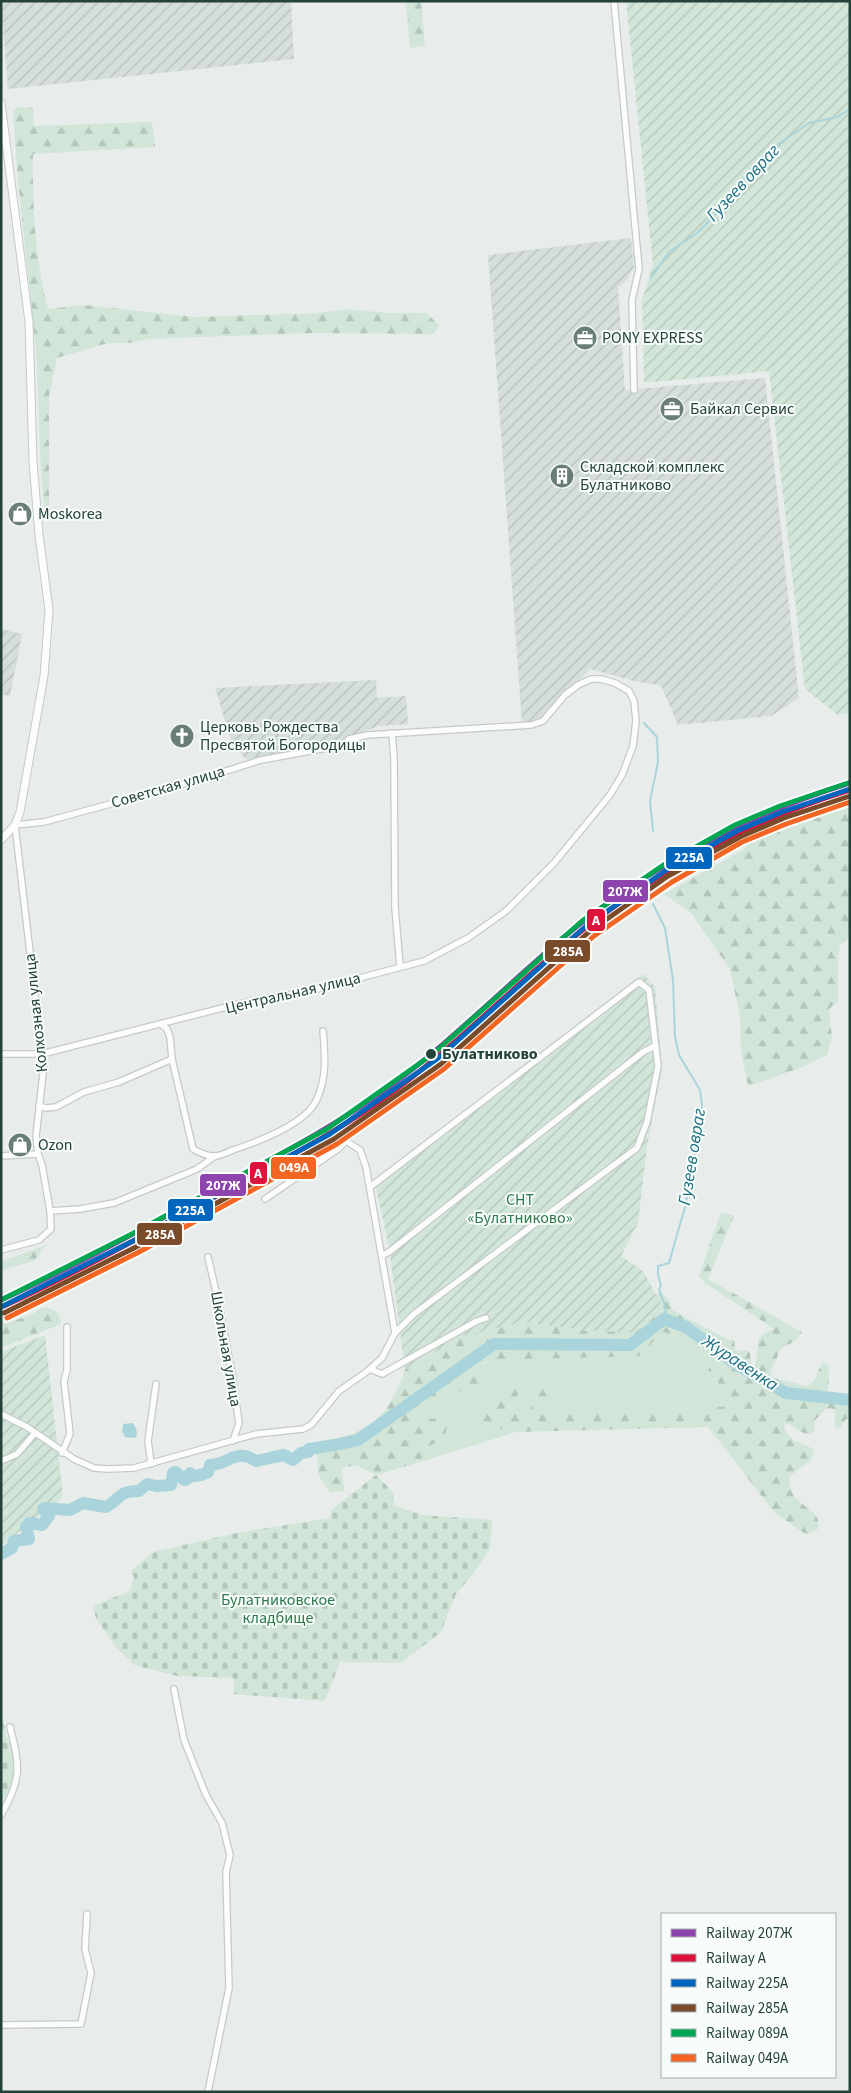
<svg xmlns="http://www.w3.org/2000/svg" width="851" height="2093" viewBox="0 0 851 2093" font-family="'Source Sans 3',sans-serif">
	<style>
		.industrial { fill: url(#industrial-furrows) }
		.grass { fill: #d1e6d8 }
		.forest { fill: url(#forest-firs) }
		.cemetery { fill: url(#cemetery-stones) }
		.garden { fill: url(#garden-furrows) }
		.water { fill: #a9d4db }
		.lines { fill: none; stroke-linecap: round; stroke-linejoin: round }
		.stream { stroke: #a9d4db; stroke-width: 2 }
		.river { stroke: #a9d4db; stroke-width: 12 }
		.minor-casing { stroke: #c5cac8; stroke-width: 8 }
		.tertiary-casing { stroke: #c5cac8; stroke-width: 9 }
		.minor { stroke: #fcfcfc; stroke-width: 5.5 }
		.tertiary { stroke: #fcfcfc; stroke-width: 7 }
		.rail-1-casing { stroke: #f7fbf9; stroke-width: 9 }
		.rail-2-casing { stroke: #f7fbf9; stroke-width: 9 }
		.rail-3-casing { stroke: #f7fbf9; stroke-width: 9 }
		.rail-4-casing { stroke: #f7fbf9; stroke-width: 9 }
		.rail-5-casing { stroke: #f7fbf9; stroke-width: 9 }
		.rail-6-casing { stroke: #f7fbf9; stroke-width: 9 }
		.rail-1 { stroke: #8e44ad; stroke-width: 5 }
		.rail-2 { stroke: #dc143c; stroke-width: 5 }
		.rail-3 { stroke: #0065bd; stroke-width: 5 }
		.rail-4 { stroke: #7a4b2a; stroke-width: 5 }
		.rail-5 { stroke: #00a651; stroke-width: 5 }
		.rail-6 { stroke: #f26522; stroke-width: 5 }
		.stop-dot { fill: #24423a; stroke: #f7fbf9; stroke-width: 2 }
		.labels { text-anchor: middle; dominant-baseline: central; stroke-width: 4; stroke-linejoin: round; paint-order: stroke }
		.poi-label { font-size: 16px; fill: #24423a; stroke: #f7fbf9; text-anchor: start }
		.street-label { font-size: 16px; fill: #24423a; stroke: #f7fbf9 }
		.stop-label { font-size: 16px; font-weight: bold; fill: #24423a; stroke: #f7fbf9; text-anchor: start }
		.park-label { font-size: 16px; fill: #2d7a4b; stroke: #f7fbf9 }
		.water-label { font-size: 18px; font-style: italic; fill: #1c6f80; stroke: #f7fbf9 }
		.line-badge { stroke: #f7fbf9; stroke-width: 2 }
		.badge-label { font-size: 14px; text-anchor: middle; font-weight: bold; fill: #fff }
	</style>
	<defs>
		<pattern id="industrial-furrows" width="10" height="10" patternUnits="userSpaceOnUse" patternTransform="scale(1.25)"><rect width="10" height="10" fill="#d6dedb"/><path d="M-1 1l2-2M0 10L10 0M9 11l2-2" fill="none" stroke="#b8c0bd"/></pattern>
		<pattern id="forest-firs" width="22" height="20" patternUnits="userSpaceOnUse" patternTransform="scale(1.25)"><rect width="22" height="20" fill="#d1e6d8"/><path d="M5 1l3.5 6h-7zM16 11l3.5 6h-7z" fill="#b3c6ba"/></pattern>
		<pattern id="cemetery-stones" width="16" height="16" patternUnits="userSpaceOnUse" patternTransform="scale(1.25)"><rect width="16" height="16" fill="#d1e6d8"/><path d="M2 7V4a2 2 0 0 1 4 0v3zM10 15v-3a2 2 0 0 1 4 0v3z" fill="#b3c6ba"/></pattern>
		<pattern id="garden-furrows" width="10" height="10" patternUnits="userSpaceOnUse" patternTransform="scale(1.25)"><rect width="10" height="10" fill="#d1e6d8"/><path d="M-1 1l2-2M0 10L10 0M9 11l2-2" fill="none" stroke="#b3c6ba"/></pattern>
	</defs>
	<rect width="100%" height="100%" fill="#e8edeb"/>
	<!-- industrial -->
	<g class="industrial">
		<path d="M1 1H291L294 59 8 89Z"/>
		<path d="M631 238 634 267 627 280 618 287 625 390 765 378 799 698 771 716 678 725 661 686 634 681 590 669 538 722 522 724 488 255Z"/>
		<path d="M1 629 22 634 10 696 1 694Z"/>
		<path d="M376 680 377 698 406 696 408 724 379 726 334 743 246 760 230 738 215 688Z"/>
	</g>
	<!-- grass -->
	<path class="grass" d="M665 1332 698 1350 710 1360 708 1374 729 1394 731 1401 727 1407 699 1410 540 1413 539 1382 530 1409 522 1408 517 1404 518 1389 483 1426 516 1432 420 1462 424 1456V1448L439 1442 441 1418 419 1420 414 1415 415 1407 421 1404 436 1400 452 1385 475 1373 478 1366 492 1360 645 1352 659 1334Z"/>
	<!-- forest -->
	<g class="forest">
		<path d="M406 1H421L425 46 410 48Z"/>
		<path d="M18 107 33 108 34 126 152 122 155 147 33 154C32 206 35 258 48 309L84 305 195 317 318 313 347 309 387 313H426L439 325 434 334 313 333 148 339 129 343H108L57 358 49 396V519L45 520 40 455 37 359 18 181 13 111Z"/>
		<path d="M850 801V936L840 945 838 960V1001L829 1009 832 1037 827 1055 803 1067 748 1086 741 1052 740 1016 730 969 691 913 664 894 741 851 758 835 801 820 839 803Z"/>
		<path d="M721 1212 734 1216 708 1279 802 1332 795 1341 781 1348 770 1373 773 1378 807 1386C818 1381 816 1370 824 1362L828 1365C830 1375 829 1382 827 1392L834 1399 844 1401 850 1392V1419H846L841 1428 835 1429V1410L830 1408 825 1410 814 1421 815 1431C802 1439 797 1425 784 1423 785 1440 801 1443 814 1449L811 1460 790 1476C785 1508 824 1505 818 1529L808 1534 804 1533 775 1513 708 1427 516 1432 483 1426 475 1415 495 1395 513 1384 518 1389 517 1404 522 1408 530 1409 539 1382C556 1391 546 1400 540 1413L699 1410 727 1406 731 1401 729 1394 708 1373 710 1360 698 1350 665 1332C653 1336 650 1350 639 1356L492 1360C483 1362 479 1364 475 1373L487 1380C474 1398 469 1398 452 1385L436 1400 421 1404 415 1408 414 1415 419 1420 441 1418 447 1422C448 1439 437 1443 424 1448V1456L420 1462 376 1475 356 1465 342 1468 344 1491 330 1492 319 1476 315 1442C370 1434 386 1422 405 1370L462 1336 525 1322 590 1331 664 1309 656 1295 661 1291 670 1302 672 1310 729 1340H734L736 1351 746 1350 750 1352 751 1367 755 1365 757 1355 758 1340 765 1333 774 1329 705 1283 699 1276Z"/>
		<path d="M46 1245 34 1261 1 1270V1262Z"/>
		<path d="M41 1308H51L59 1314 61 1324 1 1348V1325L33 1314Z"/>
	</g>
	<!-- cemetery -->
	<g class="cemetery">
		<path d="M376 1475 392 1491 395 1506 423 1515 492 1520 490 1549 473 1574 456 1594 441 1632 401 1663 340 1662 325 1701 234 1694V1678L177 1676 134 1665 114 1645 96 1618 93 1606 130 1591 134 1577 131 1571 153 1552 236 1533 329 1518 332 1509Z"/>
		<path d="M1 1709 6 1735 13 1750 14 1781 1 1804Z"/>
	</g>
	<!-- garden -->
	<g class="garden">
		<path d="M626 1H850V713L838 715 805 689 769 371 644 383 642 300 653 264Z"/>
		<path d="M643 974 655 987 662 1069 647 1146 638 1223 621 1256 643 1271 664 1309 636 1332 590 1331 525 1322 462 1336 405 1370 389 1247 375 1184 376 1181Z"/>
		<path d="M45 1335 63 1497 1 1546V1352Z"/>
	</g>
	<!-- water -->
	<path class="water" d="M133 1423C136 1428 139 1433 135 1438L125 1437 122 1431 123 1424Z"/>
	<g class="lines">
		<!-- stream -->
		<g class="stream">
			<path d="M651 278 669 252 697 233 714 216 750 171 770 150 809 123 837 117 850 109"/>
			<path d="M644 723 657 737 658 762 650 801 653 831"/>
			<path d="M653 904 665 928 673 980 675 1037 679 1055 700 1090 702 1105 700 1126 685 1207 669 1263 658 1266V1275L661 1285 659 1290 666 1308 664 1319"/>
		</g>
		<!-- river -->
		<path class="river" d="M1 1554 12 1548 14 1541 29 1539 26 1527 29 1523 42 1525 49 1516 43 1509 45 1508 70 1510 83 1503 106 1507C121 1499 117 1491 139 1491L147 1484 156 1486 171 1485 173 1473 176 1472 184 1480 187 1479 190 1473 191 1476C197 1476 203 1475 208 1472L210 1465C229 1465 235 1447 256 1461 266 1459 274 1457 284 1455L293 1460 301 1453 308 1452 309 1449C326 1447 342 1444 358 1440L494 1344 630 1345 664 1319 686 1327 736 1364 786 1393 850 1400"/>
		<defs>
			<g id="minor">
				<path d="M614 1 639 269 632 300 634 390"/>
				<path d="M392 733 394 758 395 907 400 967"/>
				<path d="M162 1025 167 1029 170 1037 172 1059 193 1149C199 1152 207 1157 215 1156 220 1156 228 1152 233 1150 257 1142 307 1124 317 1099 327 1077 325 1055 323 1031"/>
				<path d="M1 1054H42L234 1005 314 990 424 961 468 938 506 911 554 863 610 795 622 775 633 746 636 721 634 701 629 691 615 683 601 679H591L578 685 565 695 543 721 531 725 368 735 349 739 343 745 261 760 191 782 44 822 15 825 42 1054 44 1065 36 1136 38 1154 42 1165 50 1211 51 1229 39 1240 1 1250"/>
				<path d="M39 1106 46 1108 56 1107 84 1092 119 1082 172 1059"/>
				<path d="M1 1156 38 1154"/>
				<path d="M265 1199 338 1149 346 1141 360 1150 366 1167 395 1333"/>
				<path d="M50 1211 80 1209 114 1203 197 1169 215 1156"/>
				<path d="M383 1255 389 1252 643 1052 655 1046"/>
				<path d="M208 1257 219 1305 232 1374 239 1423 233 1441"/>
				<path d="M373 1367 372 1370 382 1374 477 1321 486 1318"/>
				<path d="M1 1414 27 1427 74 1459 94 1468 108 1469 134 1468 256 1434 303 1429 311 1425 339 1391 365 1373 382 1358 395 1333 414 1314 637 1148 647 1122 658 1066 649 990 639 982 370 1187"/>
				<path d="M62 1453 70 1434 64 1381 67 1370V1327"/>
				<path d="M1 1461 17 1454 35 1433"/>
				<path d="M151 1464 148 1441 156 1384"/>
				<path d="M174 1689 184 1740 206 1795 222 1823 230 1855 226 1872 229 1988 208 2092"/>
				<path d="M1 1815C22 1779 20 1767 10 1727"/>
				<path d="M1 2025 81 2024 91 1973 85 1949 87 1914"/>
			</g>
			<path id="tertiary" d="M1 103 29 322 33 461 39 535 49 610 44 676 20 812 15 825 1 840"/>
		</defs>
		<!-- minor casing -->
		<use href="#minor" class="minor-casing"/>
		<!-- tertiary casing -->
		<use href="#tertiary" class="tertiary-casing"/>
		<!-- minor -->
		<use href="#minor" class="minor"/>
		<!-- tertiary -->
		<use href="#tertiary" class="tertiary"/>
		<defs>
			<path id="rail-1" d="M1 1300C76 1266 148 1226 220 1187 277 1156 335 1126 389 1087 451 1042 505 986 564 937 647 868 746 815 850 783"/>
			<path id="rail-2" d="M4 1306C78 1272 150 1232 222 1193 280 1161 340 1131 394 1091 456 1045 510 990 569 941 651 874 748 821 850 790"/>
			<path id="rail-3" d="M1 1307 133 1241 330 1134 437 1059 586 926 665 871 737 831 782 812 850 789"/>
			<path id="rail-4" d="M4 1313 136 1247 334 1139 441 1064 590 931 668 876 740 837 784 818 850 796"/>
			<path id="rail-5" d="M1 1300 130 1235 327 1129 433 1054 582 921 662 866 735 825 780 806 848 783"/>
			<path id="rail-6" d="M7 1318 139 1252 337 1144 444 1069 594 936 672 882 742 842 786 824 850 802"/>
		</defs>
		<!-- rail-1 casing -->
		<use href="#rail-1" class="rail-1-casing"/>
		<!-- rail-2 casing -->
		<use href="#rail-2" class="rail-2-casing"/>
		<!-- rail-3 casing -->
		<use href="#rail-3" class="rail-3-casing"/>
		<!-- rail-4 casing -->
		<use href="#rail-4" class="rail-4-casing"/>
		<!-- rail-5 casing -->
		<use href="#rail-5" class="rail-5-casing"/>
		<!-- rail-6 casing -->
		<use href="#rail-6" class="rail-6-casing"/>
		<!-- rail-1 -->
		<use href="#rail-1" class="rail-1"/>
		<!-- rail-2 -->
		<use href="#rail-2" class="rail-2"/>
		<!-- rail-3 -->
		<use href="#rail-3" class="rail-3"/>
		<!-- rail-4 -->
		<use href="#rail-4" class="rail-4"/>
		<!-- rail-5 -->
		<use href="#rail-5" class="rail-5"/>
		<!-- rail-6 -->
		<use href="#rail-6" class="rail-6"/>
	</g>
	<!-- icons -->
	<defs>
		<symbol id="office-disc" viewBox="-11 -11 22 22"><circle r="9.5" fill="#697e78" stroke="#f7fbf9"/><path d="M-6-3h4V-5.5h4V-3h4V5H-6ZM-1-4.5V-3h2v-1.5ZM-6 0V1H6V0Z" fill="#fff"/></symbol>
		<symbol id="building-disc" viewBox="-11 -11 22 22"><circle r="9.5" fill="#697e78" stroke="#f7fbf9"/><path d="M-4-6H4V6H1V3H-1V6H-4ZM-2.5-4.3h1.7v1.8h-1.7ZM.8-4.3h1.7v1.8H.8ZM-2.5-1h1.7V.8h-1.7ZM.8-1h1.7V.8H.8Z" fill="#fff"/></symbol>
		<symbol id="shop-disc" viewBox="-11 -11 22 22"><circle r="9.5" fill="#697e78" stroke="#f7fbf9"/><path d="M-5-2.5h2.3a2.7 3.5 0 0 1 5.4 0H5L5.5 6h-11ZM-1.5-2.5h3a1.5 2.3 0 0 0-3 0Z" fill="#fff"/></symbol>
		<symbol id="church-disc" viewBox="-11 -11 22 22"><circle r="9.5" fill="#697e78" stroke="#f7fbf9"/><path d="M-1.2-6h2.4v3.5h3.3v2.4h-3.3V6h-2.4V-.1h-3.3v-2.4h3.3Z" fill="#fff"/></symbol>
	</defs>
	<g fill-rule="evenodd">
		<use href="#office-disc" x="571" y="324" width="28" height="28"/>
		<use href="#office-disc" x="658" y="395" width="28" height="28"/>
		<use href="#building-disc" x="548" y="462" width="28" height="28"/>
		<use href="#shop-disc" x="6" y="500" width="28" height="28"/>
		<use href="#church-disc" x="168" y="722" width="28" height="28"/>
		<use href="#shop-disc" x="6" y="1131" width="28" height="28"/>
	</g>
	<!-- markers -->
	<circle class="stop-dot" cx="431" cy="1054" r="6"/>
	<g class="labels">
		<!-- poi labels -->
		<g class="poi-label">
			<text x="602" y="338">PONY EXPRESS</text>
			<text x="690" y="409">Байкал Сервис</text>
			<text x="580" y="467">Складской комплекс<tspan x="580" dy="18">Булатниково</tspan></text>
			<text x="38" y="514">Moskorea</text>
			<text x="200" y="727">Церковь Рождества<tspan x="200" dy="18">Пресвятой Богородицы</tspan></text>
			<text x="38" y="1145">Ozon</text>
		</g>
		<!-- street labels -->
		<g class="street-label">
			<text transform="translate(168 787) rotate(-16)">Советская улица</text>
			<text transform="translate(293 993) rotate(-13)">Центральная улица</text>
			<text transform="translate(36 1013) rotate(-96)">Колхозная улица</text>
			<text transform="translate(226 1349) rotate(80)">Школьная улица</text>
		</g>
		<!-- stop labels -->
		<g class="stop-label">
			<text x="442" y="1054">Булатниково</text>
		</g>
		<!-- park labels -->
		<g class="park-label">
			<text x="520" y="1200">СНТ<tspan x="520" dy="18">«Булатниково»</tspan></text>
			<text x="278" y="1600">Булатниковское<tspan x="278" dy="18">кладбище</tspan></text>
		</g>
		<!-- water labels -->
		<g class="water-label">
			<text transform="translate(743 183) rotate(-47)">Гузеев овраг</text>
			<text transform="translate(692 1157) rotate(-81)">Гузеев овраг</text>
			<text transform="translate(740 1363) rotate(33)">Журавенка</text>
		</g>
	</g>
	<g class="line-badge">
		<rect x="665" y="846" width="48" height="24" rx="5" fill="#0065bd"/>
		<rect x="602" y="879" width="47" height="24" rx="5" fill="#8e44ad"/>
		<rect x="586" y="908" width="20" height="24" rx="5" fill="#dc143c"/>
		<rect x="544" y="939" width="47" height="24" rx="5" fill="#7a4b2a"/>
		<rect x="270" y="1156" width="47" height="24" rx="5" fill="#f26522"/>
		<rect x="249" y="1161" width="19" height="24" rx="5" fill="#dc143c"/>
		<rect x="199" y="1173" width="48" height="24" rx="5" fill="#8e44ad"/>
		<rect x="167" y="1198" width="47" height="24" rx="5" fill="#0065bd"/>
		<rect x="136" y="1222" width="47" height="24" rx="5" fill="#7a4b2a"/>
	</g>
	<g class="badge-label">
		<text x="689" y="862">225А</text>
		<text x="625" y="896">207Ж</text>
		<text x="596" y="925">A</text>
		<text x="568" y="956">285А</text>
		<text x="294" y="1172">049А</text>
		<text x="258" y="1178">A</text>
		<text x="223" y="1190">207Ж</text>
		<text x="190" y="1215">225А</text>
		<text x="160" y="1239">285А</text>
	</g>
	<!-- border -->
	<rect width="851" height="2093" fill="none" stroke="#24423a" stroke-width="5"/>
	<!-- legend -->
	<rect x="661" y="1913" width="175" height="165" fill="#f7fbf9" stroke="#a3b1ad"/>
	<rect x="671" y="1929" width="25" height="8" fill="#8e44ad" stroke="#a3b1ad"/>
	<text x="706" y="1938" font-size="15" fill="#24423a">Railway 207Ж</text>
	<rect x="671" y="1954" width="25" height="8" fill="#dc143c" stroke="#a3b1ad"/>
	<text x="706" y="1963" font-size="15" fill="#24423a">Railway A</text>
	<rect x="671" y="1979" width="25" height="8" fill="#0065bd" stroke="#a3b1ad"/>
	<text x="706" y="1988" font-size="15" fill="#24423a">Railway 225А</text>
	<rect x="671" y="2004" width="25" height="8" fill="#7a4b2a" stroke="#a3b1ad"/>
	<text x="706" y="2013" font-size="15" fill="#24423a">Railway 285А</text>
	<rect x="671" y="2029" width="25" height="8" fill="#00a651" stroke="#a3b1ad"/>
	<text x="706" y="2038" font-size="15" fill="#24423a">Railway 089А</text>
	<rect x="671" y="2054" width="25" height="8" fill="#f26522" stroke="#a3b1ad"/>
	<text x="706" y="2063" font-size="15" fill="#24423a">Railway 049А</text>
</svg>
